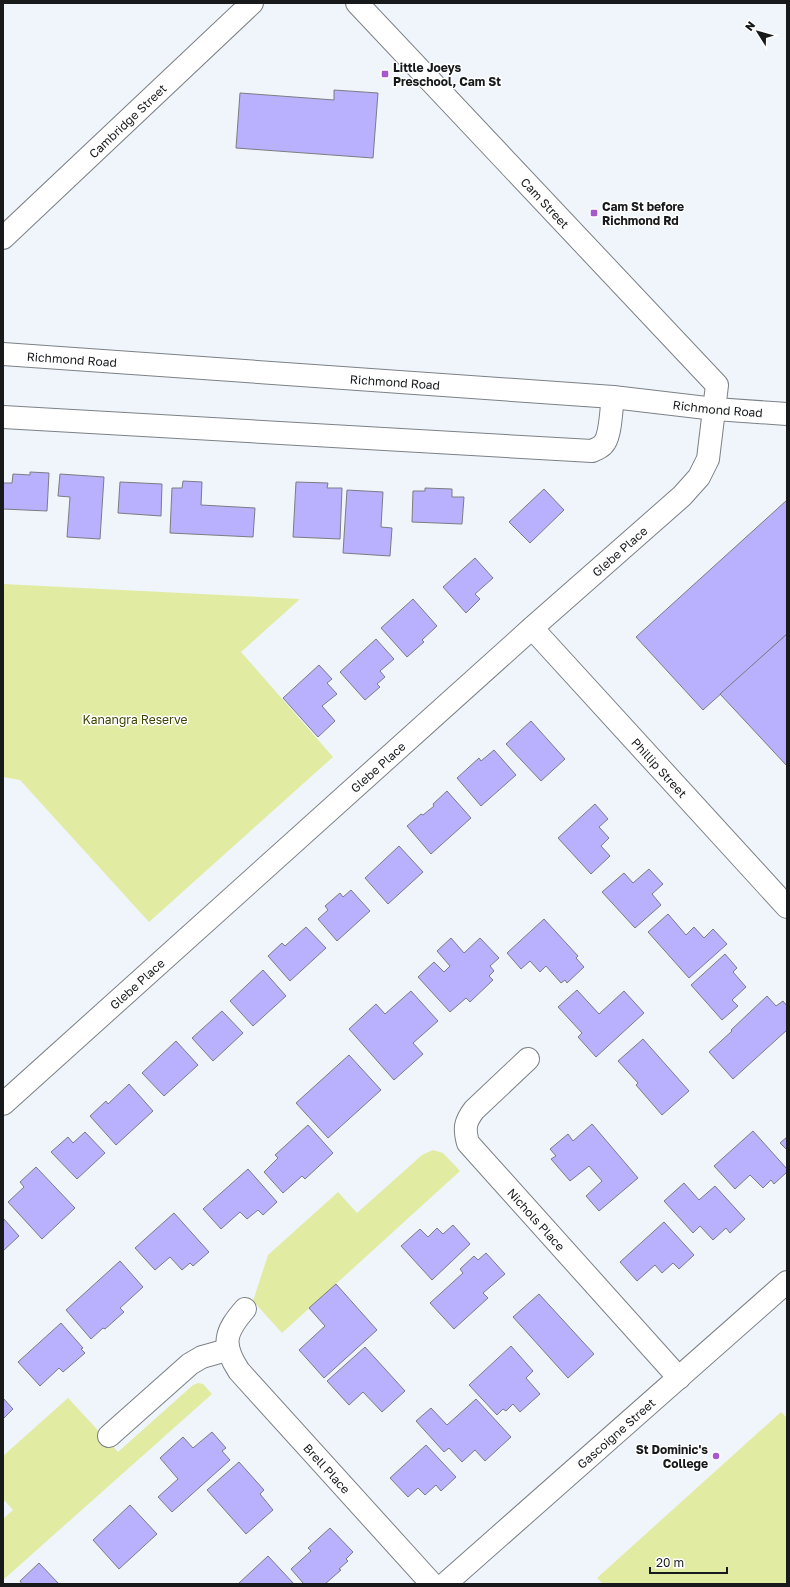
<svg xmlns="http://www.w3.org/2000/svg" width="790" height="1587" viewBox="0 0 790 1587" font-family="'Golos Text',sans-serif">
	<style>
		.green { fill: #e1eba2 }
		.building { fill: #b9b0fe; stroke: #7c7c82 }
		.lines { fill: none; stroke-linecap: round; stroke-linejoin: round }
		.minor-casing { stroke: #7c8185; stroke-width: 24 }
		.minor { stroke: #fff; stroke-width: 22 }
		.poi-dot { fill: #a559cb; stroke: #fff; stroke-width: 1.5 }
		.labels { text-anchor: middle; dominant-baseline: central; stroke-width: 3; stroke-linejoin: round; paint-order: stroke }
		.poi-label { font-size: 12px; font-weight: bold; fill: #17191b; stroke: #fff; text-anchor: start }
		.street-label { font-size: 12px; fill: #17191b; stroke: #fff }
		.park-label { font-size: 12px; fill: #3d4300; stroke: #fff }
	</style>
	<rect width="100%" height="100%" fill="#eff5fb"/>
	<!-- green -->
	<g class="green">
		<path d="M3 584 300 599 241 652 333 757 149 922 20 780 3 777Z"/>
		<path d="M433 1150 443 1153 460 1171 282 1333 253 1301 268 1255 338 1192 357 1213 422 1155Z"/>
		<path d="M198 1383 203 1384 212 1394 3 1580V1519L13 1510 3 1499V1456L68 1398 118 1452 193 1385Z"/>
		<path d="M781 1412 787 1418V1584H603L597 1578Z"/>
	</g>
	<!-- building -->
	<g class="building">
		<path d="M334 90 378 93 373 158 236 148 240 93 334 100Z"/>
		<path d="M30 472 49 473 47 511 3 509V483H12L13 474 30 475Z"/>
		<path d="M60 474 104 477 100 539 67 537 70 497 58 496Z"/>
		<path d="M183 481 202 482 201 505 255 508 253 537 170 533 172 488H182Z"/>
		<path d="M120 482 162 484 161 516 118 513Z"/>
		<path d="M296 482 328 483 327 488H342L340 539 293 537Z"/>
		<path d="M425 488 452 489V497H464L462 524 412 522 413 491H425Z"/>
		<path d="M544 489 564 510 530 543 509 522Z"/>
		<path d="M347 490 383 492 381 527 392 528 390 556 343 553Z"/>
		<path d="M787 500V634L703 710 636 637Z"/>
		<path d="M475 558 493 578 475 594 480 599 466 613 443 587Z"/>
		<path d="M413 599 437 626 422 640 424 642 407 657 381 628Z"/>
		<path d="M787 634V766L720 694Z"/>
		<path d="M376 639 394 659 380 671 385 677 377 684 380 687 365 700 340 672Z"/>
		<path d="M319 665 332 679 327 683 337 694 322 706 335 721 318 737 283 698Z"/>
		<path d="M531 721 565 759 541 781 506 744Z"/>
		<path d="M494 750 516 775 481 806 457 778 479 758 481 761Z"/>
		<path d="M447 791 471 818 431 854 407 826 421 814 423 815 434 806 433 804Z"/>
		<path d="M595 804 608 819 599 827 609 838 601 846 610 856 591 874 558 838Z"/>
		<path d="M399 846 423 872 388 904 365 878Z"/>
		<path d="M649 869 663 884 652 894 661 905 635 928 602 892 624 873 633 883Z"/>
		<path d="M351 890 370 911 337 941 318 919 328 910 325 906 340 893 343 897Z"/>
		<path d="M668 914 686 935 694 927 704 938 713 929 727 944 689 978 648 932Z"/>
		<path d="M544 919 578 956 576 958 584 967 567 983 565 980 561 983 546 966 540 972 530 961 521 969 507 953Z"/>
		<path d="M306 927 326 948 290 981 268 956 282 943 285 946Z"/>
		<path d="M451 938 464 953 480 938 499 958 490 966 494 971 489 976 493 980 470 1002 466 998 450 1012 418 977 434 962 444 972 450 966 437 951Z"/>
		<path d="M725 954 737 968 733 972 746 987 732 1000 738 1006 722 1020 691 985Z"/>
		<path d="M263 970 286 996 253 1026 230 1001Z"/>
		<path d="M577 990 599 1014 624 991 644 1013 596 1057 578 1037 582 1033 558 1007Z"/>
		<path d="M411 991 438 1021 413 1043 423 1054 394 1080 349 1029 376 1004 385 1014Z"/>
		<path d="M767 996 776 1006 783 1001 787 1006V1030L733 1079 709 1052 732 1031 731 1030Z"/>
		<path d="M222 1011 243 1033 213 1061 192 1038Z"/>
		<path d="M643 1039 689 1091 662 1115 636 1085 638 1083 618 1061Z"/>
		<path d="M176 1041 198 1065 164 1096 142 1073Z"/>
		<path d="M349 1055 381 1090 328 1138 296 1103Z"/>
		<path d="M129 1084 153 1111 116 1145 90 1116 106 1101 108 1104Z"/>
		<path d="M592 1124 638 1178 599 1211 586 1196 602 1181 589 1166 570 1181 551 1159 556 1156 550 1149 568 1134 573 1141Z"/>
		<path d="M308 1125 333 1153 305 1179 302 1176 283 1193 264 1172 278 1158 275 1155Z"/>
		<path d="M753 1131 787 1169V1172L774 1184 771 1180 763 1188 750 1175 735 1189 714 1166Z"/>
		<path d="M85 1132 105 1153 77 1179 51 1152 68 1137 73 1143Z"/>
		<path d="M787 1137V1150L780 1143Z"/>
		<path d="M36 1167 75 1208 42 1239 8 1202 24 1187 20 1182Z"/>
		<path d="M248 1169 277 1202 263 1215 258 1210 247 1219 240 1212 221 1229 203 1209Z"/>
		<path d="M684 1183 699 1200 715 1186 745 1219 730 1233 726 1228 713 1240 700 1226 693 1233 664 1201Z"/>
		<path d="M174 1213 209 1252 193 1266 190 1263 182 1270 170 1257 155 1270 135 1248Z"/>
		<path d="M3 1218 19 1236 3 1251Z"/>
		<path d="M664 1222 694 1255 679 1269 673 1263 662 1273 655 1265 637 1281 620 1262Z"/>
		<path d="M453 1225 470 1244 432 1280 401 1246 420 1229 428 1237 437 1228 443 1234Z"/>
		<path d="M486 1253 505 1274 483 1293 488 1298 454 1329 430 1303 463 1273 460 1269 474 1256 478 1260Z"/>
		<path d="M120 1261 143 1287 120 1308 124 1312 105 1329 103 1328 91 1339 66 1310Z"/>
		<path d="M336 1284 377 1330 324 1378 299 1350 325 1326 309 1308Z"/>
		<path d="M539 1294 594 1354 568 1378 513 1317Z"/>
		<path d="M61 1323 83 1348 81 1349 85 1353 63 1372 59 1368 40 1386 18 1362Z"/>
		<path d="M511 1346 533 1371 526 1378 540 1394 520 1412 513 1404 506 1411 503 1409 497 1415 469 1385Z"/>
		<path d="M365 1347 405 1391 382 1412 363 1392 349 1405 327 1381Z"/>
		<path d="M3 1398 13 1409 3 1419Z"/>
		<path d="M476 1399 511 1437 485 1461 475 1450 462 1462 449 1448 444 1452 416 1421 431 1408 447 1425Z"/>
		<path d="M212 1432 226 1448 222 1451 230 1460 172 1512 158 1497 178 1479 160 1458 183 1437 193 1448Z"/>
		<path d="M426 1445 456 1477 441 1491 436 1485 425 1495 418 1488 408 1497 390 1478Z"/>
		<path d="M239 1462 264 1490 260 1494 273 1510 246 1534 207 1490Z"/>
		<path d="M130 1505 157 1534 119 1569 93 1540Z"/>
		<path d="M330 1528 353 1552 346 1559 348 1561 339 1569 341 1570 325 1584H304L291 1569 311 1551 308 1548Z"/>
		<path d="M268 1556 294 1584H238Z"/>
		<path d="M39 1563 59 1584H22L20 1581Z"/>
	</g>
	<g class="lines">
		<defs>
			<g id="minor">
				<path id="s1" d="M3 238 252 3"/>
				<path id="s2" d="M3 354 613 397 715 409 787 414"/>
				<path d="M3 417 592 451C597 449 602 447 605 442 611 432 611 409 613 397"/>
				<path id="s3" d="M532 628 787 907"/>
				<path id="s4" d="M528 1059 474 1110C465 1122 464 1128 468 1143L679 1378"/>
				<path id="s5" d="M3 1104 532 628 682 496 699 477 708 459 717 385 357 3"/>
				<path id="s6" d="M245 1309C225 1332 221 1344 239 1371L432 1584"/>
				<path d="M109 1436 190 1364 202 1357 227 1350"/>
				<path id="s7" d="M445 1584 787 1282"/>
			</g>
		</defs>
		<!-- minor casing -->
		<use href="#minor" class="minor-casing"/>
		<!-- minor -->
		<use href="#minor" class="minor"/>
	</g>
	<!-- markers -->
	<g class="poi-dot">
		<rect x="381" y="70" width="8" height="8" rx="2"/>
		<rect x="590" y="209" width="8" height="8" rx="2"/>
		<circle cx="716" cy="1456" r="4"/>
	</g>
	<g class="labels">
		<!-- poi labels -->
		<g class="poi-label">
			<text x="393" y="67">Little Joeys<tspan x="393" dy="14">Preschool, Cam St</tspan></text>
			<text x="602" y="206">Cam St before<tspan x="602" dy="14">Richmond Rd</tspan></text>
			<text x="708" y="1449" text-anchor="end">St Dominic's<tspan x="708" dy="14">College</tspan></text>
		</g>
		<!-- street labels -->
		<g class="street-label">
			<text stroke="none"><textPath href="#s1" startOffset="171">Cambridge Street</textPath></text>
			<text transform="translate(545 203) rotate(47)">Cam Street</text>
			<text stroke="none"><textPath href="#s2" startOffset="69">Richmond Road</textPath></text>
			<text stroke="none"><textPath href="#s2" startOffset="393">Richmond Road</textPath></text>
			<text stroke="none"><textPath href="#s2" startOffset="717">Richmond Road</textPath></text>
			<text stroke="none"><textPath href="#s5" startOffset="828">Glebe Place</textPath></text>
			<text stroke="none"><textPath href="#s5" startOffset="504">Glebe Place</textPath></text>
			<text stroke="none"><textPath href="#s3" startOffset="189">Phillip Street</textPath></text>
			<text stroke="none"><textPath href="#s5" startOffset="180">Glebe Place</textPath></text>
			<text stroke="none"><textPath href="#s4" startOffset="212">Nichols Place</textPath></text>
			<text stroke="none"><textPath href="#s7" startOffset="228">Gascoigne Street</textPath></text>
			<text stroke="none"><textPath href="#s6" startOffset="201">Brell Place</textPath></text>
		</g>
		<!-- park labels -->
		<g class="park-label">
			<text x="135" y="719">Kanangra Reserve</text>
		</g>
	</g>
	<!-- border -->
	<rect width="790" height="1587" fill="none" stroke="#17191b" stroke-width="8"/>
	<!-- north arrow -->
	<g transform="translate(758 32) rotate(307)" stroke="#ffffff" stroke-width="3" paint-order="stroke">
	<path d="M0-3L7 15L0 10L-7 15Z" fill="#17191b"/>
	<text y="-6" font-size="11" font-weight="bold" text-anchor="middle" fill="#17191b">N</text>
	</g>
	<!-- scale -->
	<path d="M650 1567v6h77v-6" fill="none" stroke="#17191b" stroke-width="2"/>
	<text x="656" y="1567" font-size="12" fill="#17191b" stroke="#ffffff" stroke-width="3" paint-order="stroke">20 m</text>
</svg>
